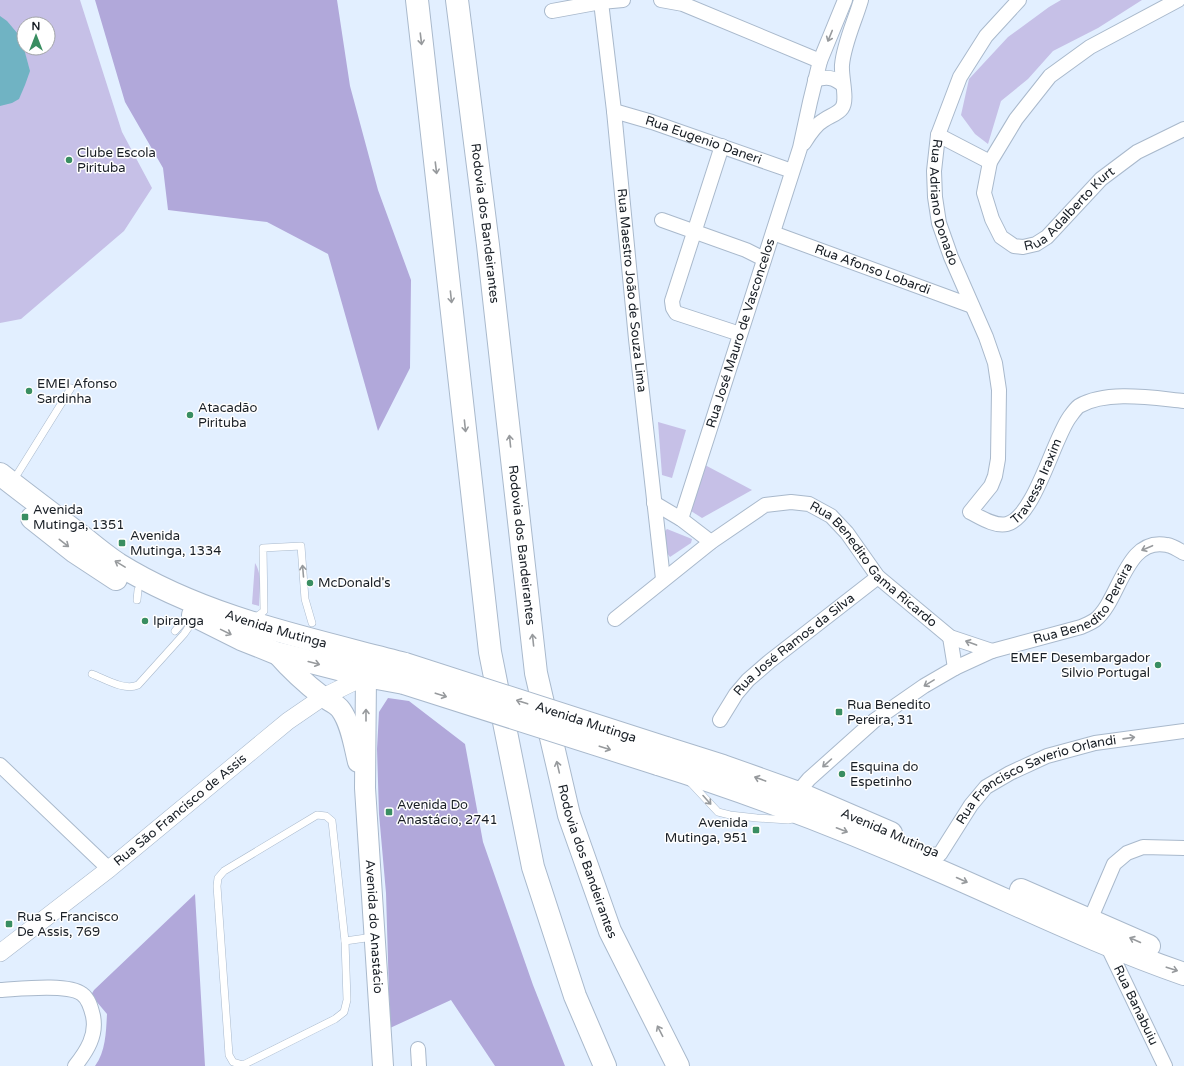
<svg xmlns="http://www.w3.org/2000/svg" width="1184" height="1066" viewBox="0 0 1184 1066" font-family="'Varela Round',sans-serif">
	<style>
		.green { fill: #c6c0e7; fill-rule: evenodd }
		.forest { fill: #b1a8da }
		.water { fill: #70b3c3 }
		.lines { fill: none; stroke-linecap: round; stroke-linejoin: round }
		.service-casing { stroke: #a9b9cc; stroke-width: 8 }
		.minor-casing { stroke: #a9b9cc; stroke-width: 16 }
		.tertiary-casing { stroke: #a9b9cc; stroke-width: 18 }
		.secondary-casing { stroke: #a9b9cc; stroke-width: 22 }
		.primary-casing { stroke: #a9b9cc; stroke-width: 24 }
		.motorway-casing { stroke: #a9b9cc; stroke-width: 24 }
		.service { stroke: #fff; stroke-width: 7 }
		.minor { stroke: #fff; stroke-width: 14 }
		.tertiary { stroke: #fff; stroke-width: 17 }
		.secondary { stroke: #fff; stroke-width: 20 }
		.primary { stroke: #fff; stroke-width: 22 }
		.motorway { stroke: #fff; stroke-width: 22 }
		.primary-bridge-casing { stroke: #a9b9cc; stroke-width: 24; stroke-linecap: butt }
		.primary-bridge { stroke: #fff; stroke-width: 22 }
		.oneway { stroke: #979a9d }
		.poi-dot { fill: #398e61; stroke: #fff; stroke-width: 1.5 }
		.labels { text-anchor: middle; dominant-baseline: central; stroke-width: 3; stroke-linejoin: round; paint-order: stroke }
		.street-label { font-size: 13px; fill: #181e25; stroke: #fff }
		.poi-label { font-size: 13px; fill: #181e25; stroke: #fff; text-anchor: start }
	</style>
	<rect width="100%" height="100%" fill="#e2efff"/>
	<!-- green -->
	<g class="green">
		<path d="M0 0H80L122 132 152 188 124 231 21 319 0 323ZM24 24H48V48H24Z"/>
		<path d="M1061 0H1142L1098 28 1053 51 1028 79 1001 101 988 144 975 134 961 115 969 79 1008 37 1049 7Z"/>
		<path d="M658 422 686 430 672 478 662 475Z"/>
		<path d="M705 465 752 490 702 518 691 511Z"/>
		<path d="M667 529 692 539 691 543 670 557 667 553 664 532Z"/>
		<path d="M255 563C263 576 259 591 259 606L252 604Z"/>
	</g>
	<!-- forest -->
	<g class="forest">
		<path d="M95 0H337L350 86 378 190 411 280 410 368 378 431 328 254 267 222 168 210 163 168 125 102Z"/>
		<path d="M388 698 409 701 465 744 483 842 533 985 565 1066H495L451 1000 390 1028 386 893 379 814 377 749 379 712Z"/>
		<path d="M195 894 205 1066H95C106 1051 106 1031 107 1014L91 995 94 990Z"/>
	</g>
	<!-- water -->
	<path class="water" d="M0 16 7 21 18 34 23 45 30 71 25 85 19 99 12 103 0 106Z"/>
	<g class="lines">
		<defs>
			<g id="service">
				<path d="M13 481 71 388"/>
				<path d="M137 600 138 590"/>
				<path d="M254 619 264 611 263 548 301 546 305 599 312 623"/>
				<path d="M175 631 189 615"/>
				<path d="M92 674C105 679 124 691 138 685L184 634 195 618"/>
				<path d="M690 782 718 812 730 815 757 818 788 820 796 818"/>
				<path d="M317 815 326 816 332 821 345 941 347 1000 344 1012 335 1019 243 1065 233 1062 229 1055 217 886 218 878 224 871Z"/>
				<path d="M345 941 373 937"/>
			</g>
			<g id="minor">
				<path d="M661 0 683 4 820 61"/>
				<path id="s1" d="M1019 0 986 36 960 77 938 135 934 171 935 197 939 223 951 257 986 337 995 363 999 390 998 459 995 476 991 486 970 512C980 517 995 527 1007 524 1034 517 1053 441 1069 418 1072 414 1075 409 1079 406 1107 390 1153 398 1184 401"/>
				<path id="s2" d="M1178 0 1090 47 1050 76 1016 119 990 162 984 193 992 219 1001 237 1014 246 1023 247 1036 244 1047 237 1101 179 1137 152 1184 129"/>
				<path id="s3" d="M601 2 614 111 636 339 663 579"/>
				<path d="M552 11 601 2 623 0"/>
				<path d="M815 80C826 76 834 77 843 85"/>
				<path id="s4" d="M614 111 652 122 792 171"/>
				<path d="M938 135 990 162"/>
				<path d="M804 143C809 135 815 125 824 120 829 116 838 114 842 108 848 100 841 77 842 65 844 43 855 21 861 0"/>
				<path d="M722 146 672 301 673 308 676 313 740 334"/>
				<path d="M662 220 746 250 764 259"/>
				<path id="s5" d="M773 233 972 306"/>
				<path d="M654 503 681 519 711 542"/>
				<path id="s6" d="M681 519 800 148 810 102 820 61 845 0"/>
				<path id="s7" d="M615 619 711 542 765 505 791 502 809 504 831 516 847 533 878 577 950 637 992 651"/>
				<path d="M950 637 955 668"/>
				<path id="s8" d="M720 720 736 694 748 680 770 661 878 577"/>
				<path d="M0 765 109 869"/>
				<path id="s9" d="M793 798 809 779 875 720 924 686 955 668 992 651 1081 627C1085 625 1091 623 1095 620 1120 601 1125 536 1167 545 1173 546 1179 550 1184 553"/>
				<path id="s10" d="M913 857 940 854 971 805 986 787 1010 773 1047 756 1095 743 1184 731"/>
				<path d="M1094 926 1090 920 1114 864 1127 853 1143 847 1184 848"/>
				<path id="s11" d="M1106 943 1165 1066"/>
				<path d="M0 990C19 989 68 983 82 994 89 999 91 1008 93 1016 97 1035 87 1051 75 1066"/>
				<path d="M418 1049 419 1066"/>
			</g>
			<g id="tertiary">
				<path id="s12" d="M0 953 109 869 288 721 323 697 366 676"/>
			</g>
			<g id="secondary">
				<path d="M276 653C290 669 306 684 323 697 329 701 337 704 341 710 351 724 354 746 358 762"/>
				<path id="s13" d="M364 661 366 676 365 788 383 1066"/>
			</g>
			<g id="primary">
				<path id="s14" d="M0 474C28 496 56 517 84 538 95 547 106 556 118 564 205 618 307 638 405 664"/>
				<path d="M32 518 75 552 116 579"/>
				<path d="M193 615 241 639 276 653 366 676 404 683"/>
				<path d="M666 748 723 766 796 792 891 833"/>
				<path d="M658 764C757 795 852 832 947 874 1025 908 1103 946 1184 974"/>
				<path d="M1021 890 1149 946"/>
			</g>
			<g id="motorway">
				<path d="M417 0 490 652 533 867 575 996 605 1066"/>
				<path id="s15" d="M457 0 488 245 536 673 569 815 610 931 678 1066"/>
			</g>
		</defs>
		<!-- service casing -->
		<use href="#service" class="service-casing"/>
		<!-- minor casing -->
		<use href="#minor" class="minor-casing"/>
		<!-- tertiary casing -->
		<use href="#tertiary" class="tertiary-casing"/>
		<!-- secondary casing -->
		<use href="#secondary" class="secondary-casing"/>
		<!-- primary casing -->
		<use href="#primary" class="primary-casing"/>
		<!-- motorway casing -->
		<use href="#motorway" class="motorway-casing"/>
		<!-- service -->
		<use href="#service" class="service"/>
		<!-- minor -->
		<use href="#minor" class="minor"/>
		<!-- tertiary -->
		<use href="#tertiary" class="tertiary"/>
		<!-- secondary -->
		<use href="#secondary" class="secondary"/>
		<!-- primary -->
		<use href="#primary" class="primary"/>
		<!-- motorway -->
		<use href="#motorway" class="motorway"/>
		<defs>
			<g id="primary-bridge">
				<path id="s16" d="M405 664 666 748"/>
				<path d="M404 683 658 764"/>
			</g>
		</defs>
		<!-- primary-bridge casing -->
		<use href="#primary-bridge" class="primary-bridge-casing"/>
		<!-- primary-bridge -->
		<use href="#primary-bridge" class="primary-bridge"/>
	</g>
	<!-- one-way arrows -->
	<defs><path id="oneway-shaft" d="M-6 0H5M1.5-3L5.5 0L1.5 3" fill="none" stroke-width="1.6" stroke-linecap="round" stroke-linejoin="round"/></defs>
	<g class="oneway">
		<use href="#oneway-shaft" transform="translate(830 36) rotate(112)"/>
		<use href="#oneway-shaft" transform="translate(421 39) rotate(83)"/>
		<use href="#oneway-shaft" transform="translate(436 168) rotate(83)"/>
		<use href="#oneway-shaft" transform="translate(451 297) rotate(84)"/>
		<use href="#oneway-shaft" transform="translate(465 426) rotate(84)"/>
		<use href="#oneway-shaft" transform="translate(510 441) rotate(-96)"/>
		<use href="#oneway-shaft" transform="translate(64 543) rotate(38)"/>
		<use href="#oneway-shaft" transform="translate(1147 548) rotate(157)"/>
		<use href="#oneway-shaft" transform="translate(120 564) rotate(-149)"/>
		<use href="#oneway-shaft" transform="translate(303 571) rotate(-95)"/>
		<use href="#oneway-shaft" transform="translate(226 632) rotate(26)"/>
		<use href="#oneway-shaft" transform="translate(533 640) rotate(-96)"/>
		<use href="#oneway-shaft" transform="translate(971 643) rotate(-160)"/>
		<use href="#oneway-shaft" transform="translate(314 663) rotate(15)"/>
		<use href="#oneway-shaft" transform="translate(929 683) rotate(149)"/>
		<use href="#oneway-shaft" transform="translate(441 695) rotate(18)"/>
		<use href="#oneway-shaft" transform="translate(522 702) rotate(-162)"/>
		<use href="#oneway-shaft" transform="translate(366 715) rotate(-90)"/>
		<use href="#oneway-shaft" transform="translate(1129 738) rotate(-8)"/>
		<use href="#oneway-shaft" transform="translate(605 748) rotate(18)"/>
		<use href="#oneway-shaft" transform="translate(827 763) rotate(138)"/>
		<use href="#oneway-shaft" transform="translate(558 767) rotate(-103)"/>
		<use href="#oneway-shaft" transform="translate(760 779) rotate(-160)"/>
		<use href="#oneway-shaft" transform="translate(707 800) rotate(48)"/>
		<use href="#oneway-shaft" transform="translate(842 830) rotate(21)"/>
		<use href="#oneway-shaft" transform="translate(962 880) rotate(24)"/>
		<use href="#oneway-shaft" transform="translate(1135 940) rotate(-156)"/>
		<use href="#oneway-shaft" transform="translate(1172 969) rotate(18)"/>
		<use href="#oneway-shaft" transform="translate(660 1031) rotate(-117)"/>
	</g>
	<!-- markers -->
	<g class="poi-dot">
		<circle cx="69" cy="160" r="4"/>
		<circle cx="29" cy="391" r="4"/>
		<circle cx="190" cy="415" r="4"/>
		<rect x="21" y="513" width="8" height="8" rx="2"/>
		<rect x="118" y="539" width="8" height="8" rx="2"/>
		<circle cx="310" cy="583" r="4"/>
		<circle cx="145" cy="621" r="4"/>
		<circle cx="1158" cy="665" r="4"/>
		<rect x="835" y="708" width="8" height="8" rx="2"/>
		<circle cx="842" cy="774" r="4"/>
		<rect x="385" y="808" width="8" height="8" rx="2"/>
		<rect x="752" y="826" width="8" height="8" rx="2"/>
		<rect x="5" y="920" width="8" height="8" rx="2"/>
	</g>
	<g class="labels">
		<!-- street labels -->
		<g class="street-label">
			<text stroke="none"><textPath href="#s4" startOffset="94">Rua Eugenio Daneri</textPath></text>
			<text stroke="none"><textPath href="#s1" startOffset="228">Rua Adriano Donado</textPath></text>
			<text stroke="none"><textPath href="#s2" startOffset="419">Rua Adalberto Kurt</textPath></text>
			<text stroke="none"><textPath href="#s15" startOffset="225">Rodovia dos Bandeirantes</textPath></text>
			<text stroke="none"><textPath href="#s5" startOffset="106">Rua Afonso Lobardi</textPath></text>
			<text stroke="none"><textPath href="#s3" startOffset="290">Rua Maestro João de Souza Lima</textPath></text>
			<text stroke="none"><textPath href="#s6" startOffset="195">Rua José Mauro de Vasconcelos</textPath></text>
			<text stroke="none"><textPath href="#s1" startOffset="650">Travessa Iraxim</textPath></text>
			<text stroke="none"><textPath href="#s15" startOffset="549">Rodovia dos Bandeirantes</textPath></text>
			<text stroke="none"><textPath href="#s7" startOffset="322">Rua Benedito Gama Ricardo</textPath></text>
			<text stroke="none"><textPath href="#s9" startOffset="358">Rua Benedito Pereira</textPath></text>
			<text stroke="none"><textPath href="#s14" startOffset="320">Avenida Mutinga</textPath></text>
			<text stroke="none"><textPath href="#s8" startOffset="107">Rua José Ramos da Silva</textPath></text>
			<text stroke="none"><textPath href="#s16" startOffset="190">Avenida Mutinga</textPath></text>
			<text stroke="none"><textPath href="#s10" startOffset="156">Rua Francisco Saverio Orlandi</textPath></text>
			<text stroke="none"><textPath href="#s12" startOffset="230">Rua São Francisco de Assis</textPath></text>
			<text transform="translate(890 833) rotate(23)">Avenida Mutinga</text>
			<text stroke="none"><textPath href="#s15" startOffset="873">Rodovia dos Bandeirantes</textPath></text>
			<text stroke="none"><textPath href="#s13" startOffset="266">Avenida do Anastácio</textPath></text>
			<text stroke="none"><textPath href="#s11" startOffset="69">Rua Banabuiu</textPath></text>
		</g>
		<!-- poi labels -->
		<g class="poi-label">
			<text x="77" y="153">Clube Escola<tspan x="77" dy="15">Pirituba</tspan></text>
			<text x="37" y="384">EMEI Afonso<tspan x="37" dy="15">Sardinha</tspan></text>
			<text x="198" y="408">Atacadão<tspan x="198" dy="15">Pirituba</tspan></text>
			<text x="33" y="510">Avenida<tspan x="33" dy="15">Mutinga, 1351</tspan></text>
			<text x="130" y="536">Avenida<tspan x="130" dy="15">Mutinga, 1334</tspan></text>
			<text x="318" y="583">McDonald's</text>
			<text x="153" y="621">Ipiranga</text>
			<text x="1150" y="658" text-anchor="end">EMEF Desembargador<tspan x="1150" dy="15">Silvio Portugal</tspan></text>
			<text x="847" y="705">Rua Benedito<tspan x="847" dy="15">Pereira, 31</tspan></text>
			<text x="850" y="767">Esquina do<tspan x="850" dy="15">Espetinho</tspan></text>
			<text x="397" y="805">Avenida Do<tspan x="397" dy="15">Anastácio, 2741</tspan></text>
			<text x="748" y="823" text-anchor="end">Avenida<tspan x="748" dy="15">Mutinga, 951</tspan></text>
			<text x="17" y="917">Rua S. Francisco<tspan x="17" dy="15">De Assis, 769</tspan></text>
		</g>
	</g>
	<!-- north arrow -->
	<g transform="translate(36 36)"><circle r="19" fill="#ffffff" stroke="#a3a5a8"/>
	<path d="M0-3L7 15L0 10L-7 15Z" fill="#398e61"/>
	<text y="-6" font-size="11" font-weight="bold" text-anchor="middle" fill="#181e25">N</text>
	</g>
</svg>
